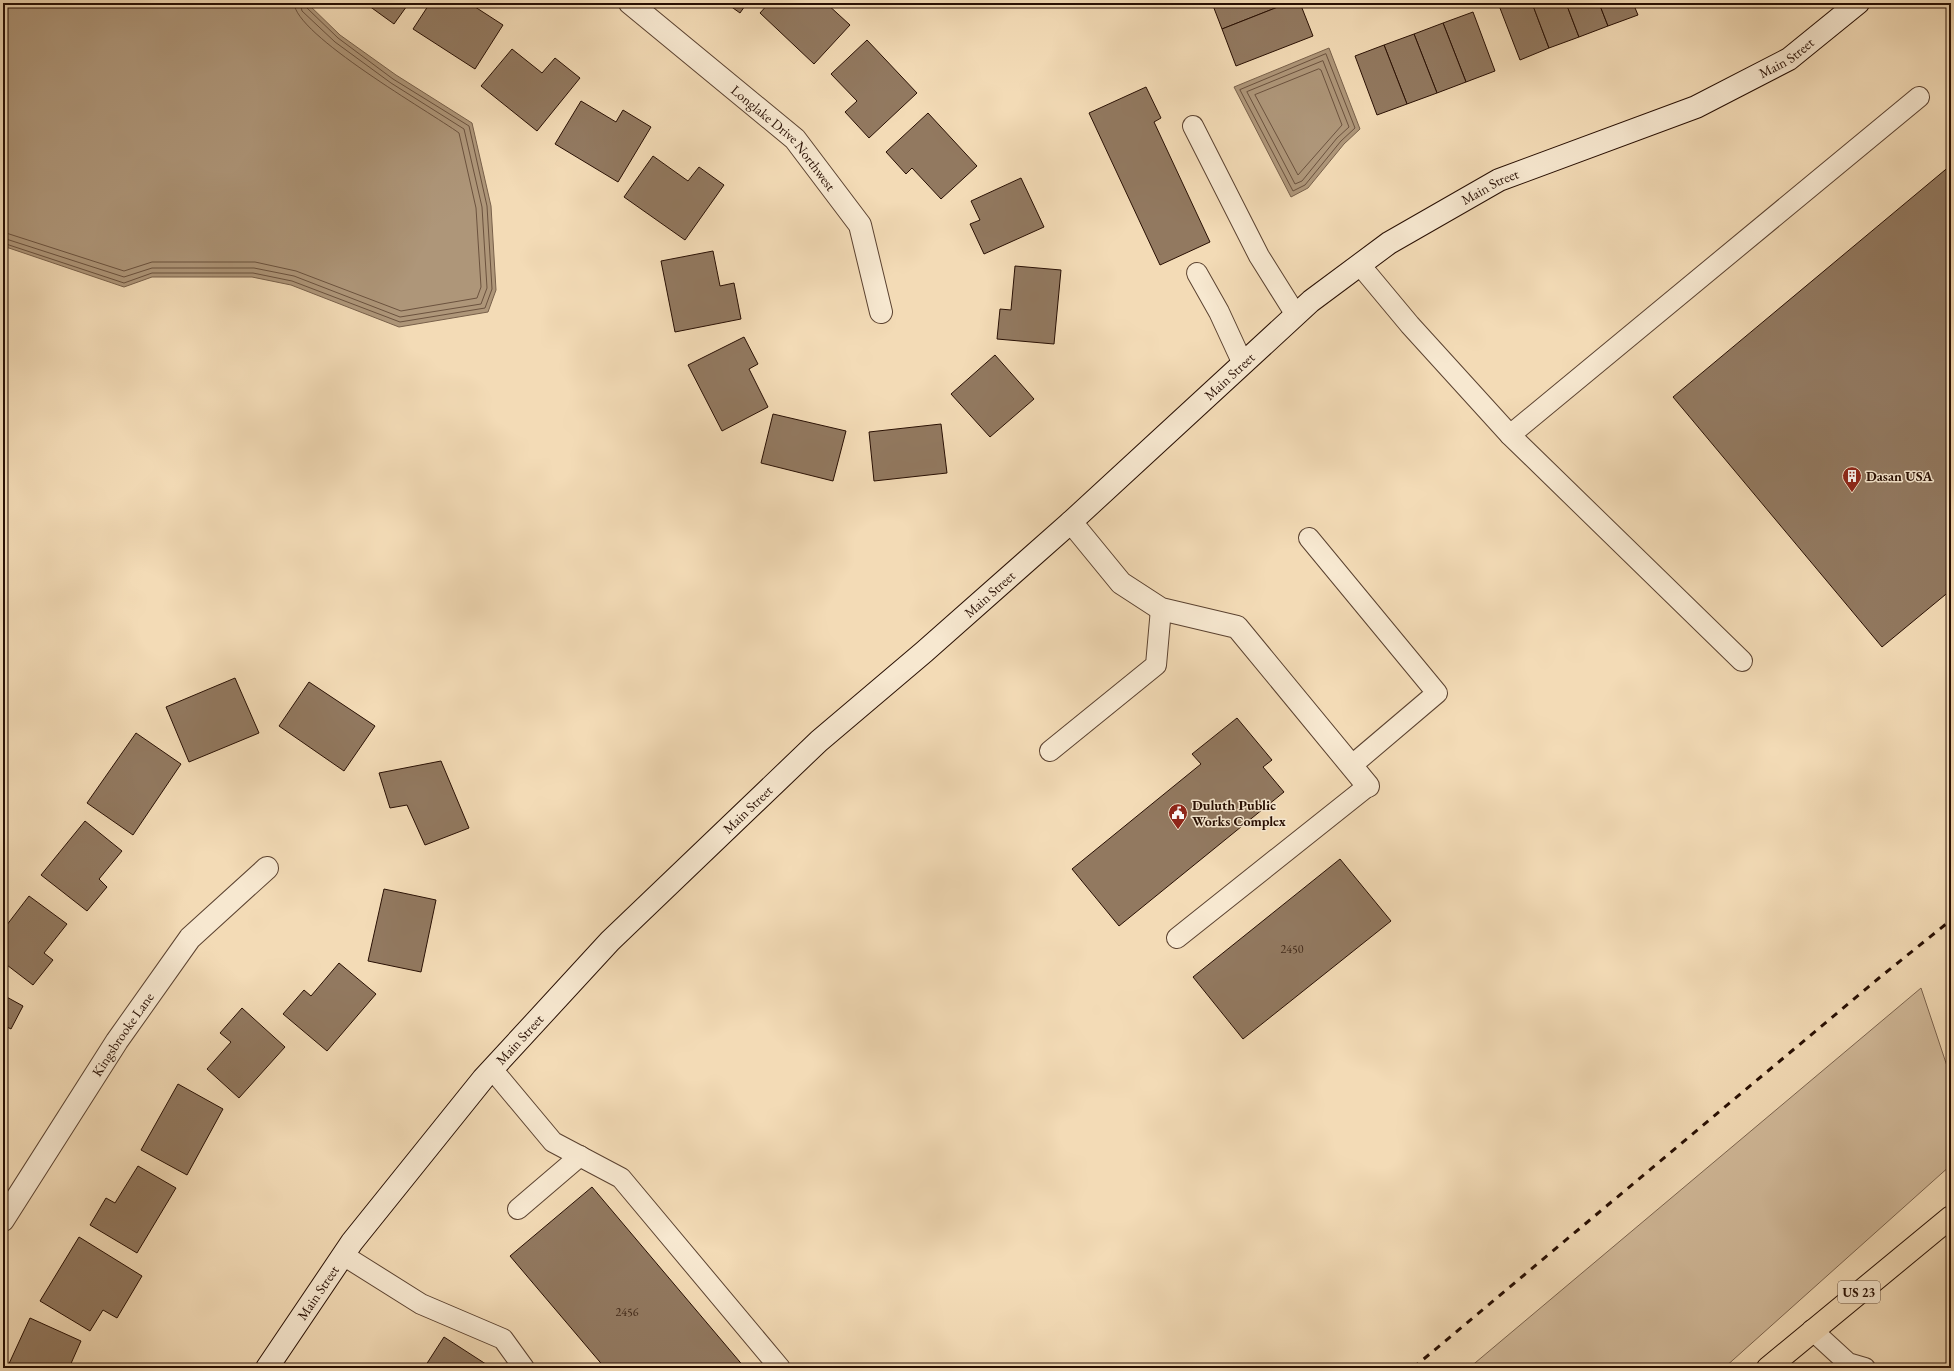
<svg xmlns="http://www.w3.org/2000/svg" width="1954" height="1371" viewBox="0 0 1954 1371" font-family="'EB Garamond',serif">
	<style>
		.green { fill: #d0b898; stroke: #7c644e }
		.water { fill: #ae9679; stroke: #78604a }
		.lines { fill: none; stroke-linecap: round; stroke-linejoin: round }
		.shore { stroke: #6b523e; stroke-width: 1 }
		.building { fill: #927960; stroke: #280f03 }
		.lane-casing { stroke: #5b4230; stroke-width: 22 }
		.street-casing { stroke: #5b4230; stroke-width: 24 }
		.secondary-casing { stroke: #280f03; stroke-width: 24 }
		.primary-casing { stroke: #280f03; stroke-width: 24 }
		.lane { stroke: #f7e8d0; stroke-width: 20 }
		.street { stroke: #f7e8d0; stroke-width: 22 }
		.secondary { stroke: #f7e8d0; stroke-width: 22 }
		.primary { stroke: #f3dbb6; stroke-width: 22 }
		.rail { stroke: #280f03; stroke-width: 3; stroke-dasharray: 7 7; stroke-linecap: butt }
		.labels { text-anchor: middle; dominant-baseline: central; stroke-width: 3; stroke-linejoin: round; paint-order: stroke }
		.number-label { font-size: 12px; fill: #422a1a }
		.shield { fill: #f7e8d0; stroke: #665040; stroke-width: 1 }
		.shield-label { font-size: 13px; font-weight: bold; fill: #280f03 }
		.street-label { font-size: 14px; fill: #280f03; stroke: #f7e8d0 }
		.poi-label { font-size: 14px; font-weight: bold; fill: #280f03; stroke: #f7e8d0; text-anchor: start }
	</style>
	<rect width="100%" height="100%" fill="#f3dbb6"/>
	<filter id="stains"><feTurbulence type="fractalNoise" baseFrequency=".005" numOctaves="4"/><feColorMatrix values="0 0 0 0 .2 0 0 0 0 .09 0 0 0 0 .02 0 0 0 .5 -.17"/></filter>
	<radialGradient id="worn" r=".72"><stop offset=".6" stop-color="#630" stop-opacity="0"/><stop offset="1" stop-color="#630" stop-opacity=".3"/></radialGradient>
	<!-- green -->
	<path class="green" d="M1921 988 1951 1078V1165L1724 1368H1469Z"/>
	<!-- water -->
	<g class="water">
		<path d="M3 3H307L340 35 396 75 472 123 491 206 496 290 488 312 399 327 291 285 252 277H152L124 287 3 246Z"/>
		<path d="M1329 48 1360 129 1344 144 1308 188 1291 197 1234 87Z"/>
	</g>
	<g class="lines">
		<!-- shore -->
		<g class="shore">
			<path d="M1326 54 1355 128 1341 141 1305 185 1293 191 1240 90Z"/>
			<path d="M1323 61 1349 127 1337 138 1302 181 1295 184 1247 92Z"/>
			<path d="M1319 69 1321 70 1342 125 1298 175 1255 95Z"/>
			<path d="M3 232 124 271 152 262H255L296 271 401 311 477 298 481 287 476 208 459 133C430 112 295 35 294 3"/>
			<path d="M3 238 124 277 152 268H254L294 276 400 317 481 304 487 288 482 207 464 129 391 83 335 42 302 11 300 3"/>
			<path d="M3 243 124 283 152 273H253L292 281 400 322 485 308 492 289 487 206 469 126 393 79 338 38 306 7 305 3"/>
		</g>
	</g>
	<!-- building -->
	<g class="building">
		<path d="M365 3H409L394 24Z"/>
		<path d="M430 3H469L503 25 475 69 413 29Z"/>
		<path d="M726 3H747L740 13Z"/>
		<path d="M769 3H826L850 25 814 64 760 13Z"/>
		<path d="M1212 3H1288L1222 29Z"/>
		<path d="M1288 3H1300L1313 36 1236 66 1222 29Z"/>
		<path d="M1498 3H1532L1549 48 1520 60Z"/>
		<path d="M1532 3H1566L1579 37 1549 48Z"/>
		<path d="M1566 3H1599L1608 26 1579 37Z"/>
		<path d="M1599 3H1633L1638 15 1608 26Z"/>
		<path d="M1473 12 1495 71 1466 82 1443 23Z"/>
		<path d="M1443 23 1466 82 1437 93 1414 34Z"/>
		<path d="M1414 34 1437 93 1407 104 1384 45Z"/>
		<path d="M867 40 917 93 869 138 845 112 857 101 831 74Z"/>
		<path d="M1384 45 1407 104 1377 115 1355 56Z"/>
		<path d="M512 49 542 73 555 58 580 78 537 131 481 86Z"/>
		<path d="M1146 87 1161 118 1154 122 1210 242 1160 265 1089 113Z"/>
		<path d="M581 101 616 122 623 110 651 127 618 182 555 144Z"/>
		<path d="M928 113 977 166 941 199 912 168 906 174 886 152Z"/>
		<path d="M653 156 688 181 699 167 724 185 685 240 624 197Z"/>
		<path d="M1951 165V590L1882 647 1673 397Z"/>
		<path d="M1021 178 1044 227 984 254 970 224 980 220 971 201Z"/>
		<path d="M713 251 720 286 734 283 741 319 675 332 661 261Z"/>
		<path d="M1015 266 1061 270 1054 344 997 339 1000 309 1011 310Z"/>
		<path d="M744 337 758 364 749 369 768 407 722 431 688 365Z"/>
		<path d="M995 355 1034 399 990 437 951 394Z"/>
		<path d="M773 414 846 431 833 481 761 463Z"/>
		<path d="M941 424 947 473 874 481 869 432Z"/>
		<path d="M235 678 259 733 189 762 166 707Z"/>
		<path d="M309 682 375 726 344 771 279 726Z"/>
		<path d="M1237 718 1272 760 1263 767 1284 792 1119 926 1072 869 1201 764 1192 754Z"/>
		<path d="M136 733 181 764 133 835 87 803Z"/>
		<path d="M441 761 469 828 425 845 407 805 390 808 379 773Z"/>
		<path d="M85 821 122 851 99 879 107 887 87 911 41 875Z"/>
		<path d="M1340 859 1391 921 1243 1039 1193 977Z"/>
		<path d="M384 889 436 900 421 972 368 961Z"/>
		<path d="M29 896 67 924 44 953 53 960 33 985 3 962V930Z"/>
		<path d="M339 963 376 994 327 1051 283 1014 304 990 311 996Z"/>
		<path d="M3 995 23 1006 11 1029 3 1025Z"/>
		<path d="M242 1008 285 1047 239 1098 207 1069 231 1042 220 1033Z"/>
		<path d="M178 1084 223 1109 187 1175 141 1150Z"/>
		<path d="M138 1166 176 1188 137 1253 90 1225 106 1198 115 1203Z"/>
		<path d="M592 1187 745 1368H605L510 1256Z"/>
		<path d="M79 1237 142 1276 117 1318 103 1310 90 1331 40 1301Z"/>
		<path d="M30 1318 81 1341 69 1368H7Z"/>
		<path d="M444 1337 492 1368H424Z"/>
	</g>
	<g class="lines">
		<defs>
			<g id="lane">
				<path d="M1193 126 1259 256 1296 315"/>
				<path d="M1360 265 1410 325 1510 435 1919 97"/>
				<path d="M1197 273 1219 312 1243 364"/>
				<path d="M1510 435 1742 661"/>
				<path d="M1309 538 1437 693 1351 766"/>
				<path d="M1050 751 1156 665 1161 609"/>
				<path d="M1177 938 1368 786"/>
				<path d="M492 1069 553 1142 621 1178 780 1368"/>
				<path d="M518 1209 580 1156"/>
				<path d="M343 1255 421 1304 503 1339 524 1368"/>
				<path d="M1812 1330 1848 1363 1865 1368"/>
			</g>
			<g id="street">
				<path id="s1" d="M630 3 795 139 860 225 881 312"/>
				<path d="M1071 522 1121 583 1161 609 1237 627 1368 786"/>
				<path id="s2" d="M3 1220 117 1041 190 938 267 868"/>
			</g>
			<g id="secondary">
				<path id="s3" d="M267 1368 352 1242 483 1079 610 941 819 741 924 652 1071 522 1311 301 1389 243 1499 180 1696 107 1789 59 1858 3"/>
			</g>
			<path id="primary" d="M1768 1368 1951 1217"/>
		</defs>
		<!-- lane casing -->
		<use href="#lane" class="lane-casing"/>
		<!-- street casing -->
		<use href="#street" class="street-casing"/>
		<!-- secondary casing -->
		<use href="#secondary" class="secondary-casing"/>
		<!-- primary casing -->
		<use href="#primary" class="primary-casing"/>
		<!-- lane -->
		<use href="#lane" class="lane"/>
		<!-- street -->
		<use href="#street" class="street"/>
		<!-- secondary -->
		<use href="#secondary" class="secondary"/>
		<!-- primary -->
		<use href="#primary" class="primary"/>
		<!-- rail -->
		<path class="rail" d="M1413 1368 1879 978 1951 920"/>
	</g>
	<!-- icons -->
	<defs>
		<symbol id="building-pin" viewBox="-11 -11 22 30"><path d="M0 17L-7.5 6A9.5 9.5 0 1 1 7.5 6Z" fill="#8f2418" stroke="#f7e8d0"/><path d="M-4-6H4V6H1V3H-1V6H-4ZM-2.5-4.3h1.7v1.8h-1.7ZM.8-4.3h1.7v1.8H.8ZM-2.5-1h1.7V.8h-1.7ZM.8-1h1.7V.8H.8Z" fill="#fff"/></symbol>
		<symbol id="civic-pin" viewBox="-11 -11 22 30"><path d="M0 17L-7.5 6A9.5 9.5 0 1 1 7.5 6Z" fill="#8f2418" stroke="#f7e8d0"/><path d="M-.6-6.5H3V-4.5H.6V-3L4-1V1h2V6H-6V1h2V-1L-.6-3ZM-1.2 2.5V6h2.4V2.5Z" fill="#fff"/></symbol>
	</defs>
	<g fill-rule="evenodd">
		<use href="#building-pin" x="1841" y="465" width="22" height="30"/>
		<use href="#civic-pin" x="1167" y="802" width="22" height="30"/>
	</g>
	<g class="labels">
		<!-- number labels -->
		<g class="number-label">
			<text x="1292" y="949">2450</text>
			<text x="627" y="1312">2456</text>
		</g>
		<!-- shield labels -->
		<rect class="shield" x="1838" y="1281" width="42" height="22" rx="3"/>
		<g class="shield-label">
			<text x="1859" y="1292">US 23</text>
		</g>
		<!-- street labels -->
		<g class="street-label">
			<text stroke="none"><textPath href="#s3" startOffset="2035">Main Street</textPath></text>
			<text stroke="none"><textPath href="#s1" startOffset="205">Longlake Drive Northwest</textPath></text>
			<text stroke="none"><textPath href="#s3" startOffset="1711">Main Street</textPath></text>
			<text stroke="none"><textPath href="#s3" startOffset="1387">Main Street</textPath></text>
			<text stroke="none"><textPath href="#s3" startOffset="1063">Main Street</textPath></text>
			<text stroke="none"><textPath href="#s3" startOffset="739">Main Street</textPath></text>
			<text stroke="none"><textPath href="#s2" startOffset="221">Kingsbrooke Lane</textPath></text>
			<text stroke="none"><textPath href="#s3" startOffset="415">Main Street</textPath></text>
			<text stroke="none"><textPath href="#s3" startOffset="91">Main Street</textPath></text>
		</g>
		<!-- poi labels -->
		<g class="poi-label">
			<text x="1866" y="476">Dasan USA</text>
			<text x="1192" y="805">Duluth Public<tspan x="1192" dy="16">Works Complex</tspan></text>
		</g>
	</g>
	<!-- margin -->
	<rect width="1954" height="1371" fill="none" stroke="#f3dbb6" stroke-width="16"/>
	<rect x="4" y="4" width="1946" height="1363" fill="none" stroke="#280f03" stroke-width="2"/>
	<rect x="8" y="8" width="1938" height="1355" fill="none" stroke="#280f03"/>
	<rect width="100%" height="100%" filter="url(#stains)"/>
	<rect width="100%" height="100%" fill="url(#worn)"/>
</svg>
